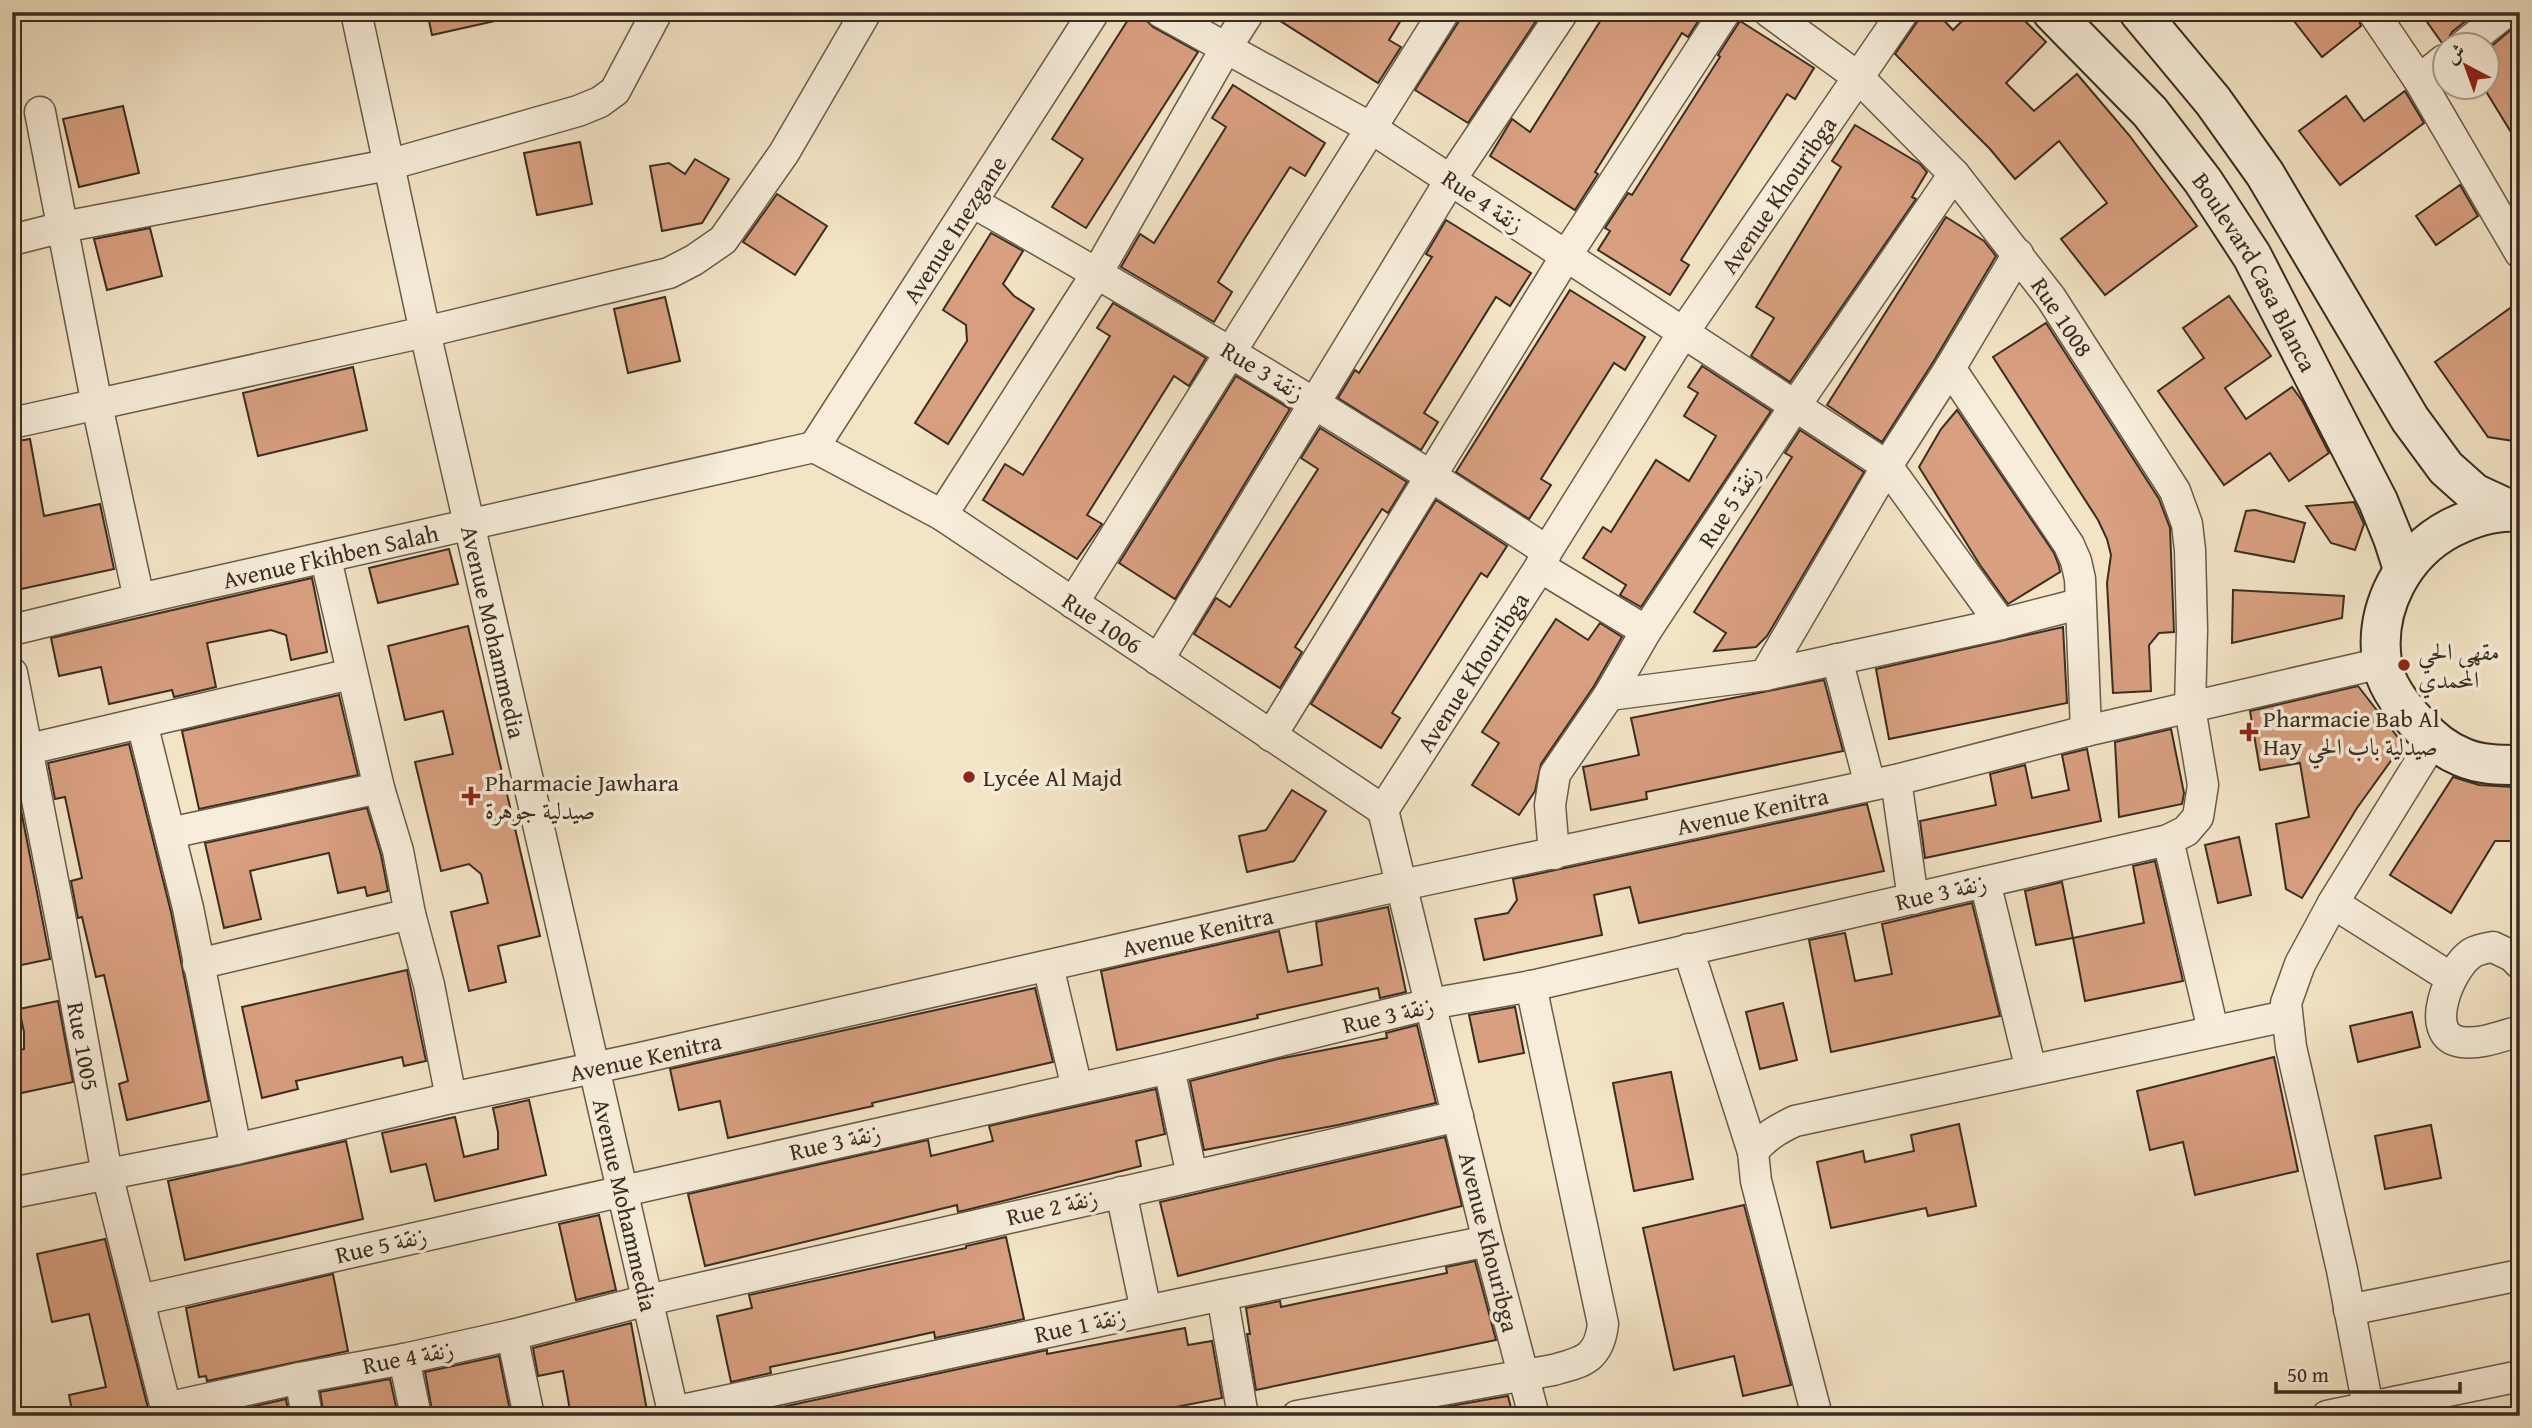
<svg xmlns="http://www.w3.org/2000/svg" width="2532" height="1428" viewBox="0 0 2532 1428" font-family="'Gentium Book Plus',Amiri,serif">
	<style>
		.building { fill: #d89f80; stroke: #3a2d21; stroke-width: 2 }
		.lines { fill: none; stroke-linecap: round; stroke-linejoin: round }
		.minor-casing { stroke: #685b4a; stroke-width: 33 }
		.secondary-casing { stroke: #3a2d21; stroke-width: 42 }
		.minor { stroke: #f7edda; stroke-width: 30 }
		.secondary { stroke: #f7edda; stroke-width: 38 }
		.poi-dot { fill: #8f2418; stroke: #f7edda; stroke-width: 2.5 }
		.labels { text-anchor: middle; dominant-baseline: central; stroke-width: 7; stroke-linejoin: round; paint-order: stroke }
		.street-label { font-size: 24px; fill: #3a2d21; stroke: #f7edda }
		.poi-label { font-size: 24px; fill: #3a2d21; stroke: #f7edda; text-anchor: start }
	</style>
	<rect width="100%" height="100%" fill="#f3e4c6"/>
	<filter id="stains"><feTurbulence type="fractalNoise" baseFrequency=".00286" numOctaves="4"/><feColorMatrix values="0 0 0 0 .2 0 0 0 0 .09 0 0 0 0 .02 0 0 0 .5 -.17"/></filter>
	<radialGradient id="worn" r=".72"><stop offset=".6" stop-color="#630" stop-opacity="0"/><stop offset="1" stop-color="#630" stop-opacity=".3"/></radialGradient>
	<!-- building -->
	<g class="building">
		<path d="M427 12H494L495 21 432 35Z"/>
		<path d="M1133 12H1144L1146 20 1153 27 1198 52 1086 228 1052 207 1083 159 1052 139Z"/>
		<path d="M1266 12H1406L1389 40 1401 47 1378 83Z"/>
		<path d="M1461 12H1542L1468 123 1415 90 1459 21Z"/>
		<path d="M1606 12H1704L1688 37 1682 33 1595 172 1598 174 1575 210 1490 156 1512 119 1530 132Z"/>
		<path d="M1920 12H1936L1953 30 1971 12H2016L2046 42 2006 83 2034 111 2077 74 2129 135 2197 226 2105 295 2061 239 2107 203 2059 141 2015 179 1990 149 1895 54 1917 22Z"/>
		<path d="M2287 12H2356L2361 26 2322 57Z"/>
		<path d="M2420 12H2477L2452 32 2446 43H2442Z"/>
		<path d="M1740 21 1814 68 1795 99 1787 94 1741 166 1681 260 1689 265 1670 295 1598 250 1610 231 1605 228 1628 193 1632 195 1720 57 1718 55Z"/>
		<path d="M2520 22V147L2487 93V50Z"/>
		<path d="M1233 85 1325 143 1305 176 1290 167 1245 238 1218 282 1232 292 1214 322 1121 267 1140 234 1154 243 1226 127 1212 118Z"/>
		<path d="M2405 91 2424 123 2340 185 2299 131 2346 96 2364 121Z"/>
		<path d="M123 106 139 173 79 187 63 119Z"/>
		<path d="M1855 125 1920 164 1927 172 1912 197 1916 199 1790 382 1751 356 1774 318 1756 307 1841 167 1832 161Z"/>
		<path d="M580 142 592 204 537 215 524 153Z"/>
		<path d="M695 159 729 179 702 223 662 231 650 166 669 163 685 174Z"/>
		<path d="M2460 185 2478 216 2436 245 2416 216Z"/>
		<path d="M777 194 827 226 795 275 743 242Z"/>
		<path d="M1946 217 1984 241 1996 256 1935 359 1882 442 1827 405Z"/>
		<path d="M1446 220 1531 273 1510 306 1496 297 1424 413 1438 422 1421 450 1338 398 1355 370 1359 373 1432 257 1426 254Z"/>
		<path d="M150 228 162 276 107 290 94 239Z"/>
		<path d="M991 233 1023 251 1003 284 1014 296 1034 309 948 444 915 423 967 341 966 325 943 310Z"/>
		<path d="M1570 290 1645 337 1625 370 1614 363 1541 479 1551 485 1529 519 1456 472Z"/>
		<path d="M2229 296 2271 356 2225 388 2246 419 2292 387 2303 402 2329 453 2289 481 2270 453 2224 485 2158 391 2204 358 2183 328Z"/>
		<path d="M665 297 680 361 628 373 614 309Z"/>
		<path d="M2520 301V442L2488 437 2435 362Z"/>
		<path d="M1113 303 1206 358 1189 386 1174 376 1087 515 1102 524 1077 559 983 500 1005 464 1023 475 1110 336 1097 328Z"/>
		<path d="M2046 323 2159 499 2170 528 2174 632 2159 633 2149 645 2151 691 2113 693 2107 583 2111 555 2107 539 2098 520 1993 357Z"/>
		<path d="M1702 366 1771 411 1641 607 1620 595 1626 585 1583 558 1603 527 1611 532 1656 460 1689 481 1716 436 1684 416 1698 393 1688 387Z"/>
		<path d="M353 367 367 430 258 456 243 393Z"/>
		<path d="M1236 376 1290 409 1175 599 1119 563Z"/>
		<path d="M1957 410 2054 553 2059 566 2060 572 2008 604 1980 565 1919 467 1941 429Z"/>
		<path d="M1320 428 1407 482 1388 513 1382 509 1295 647 1302 652 1280 688 1194 634 1216 598 1230 607 1318 469 1301 458Z"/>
		<path d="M1800 430 1864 472 1767 636 1756 647 1714 651 1726 633 1694 612 1792 457 1785 453Z"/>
		<path d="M30 439 44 516 100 504 114 569 12 591V442Z"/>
		<path d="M1436 500 1507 546 1487 577 1481 573 1392 713 1400 718 1381 748 1311 704Z"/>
		<path d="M2354 502 2364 524 2355 550 2331 543 2306 506Z"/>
		<path d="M2255 510 2305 523 2294 562 2235 551 2246 511Z"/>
		<path d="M449 549 458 584 378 603 369 568Z"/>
		<path d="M312 578 327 652 291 660 286 635 271 630 207 643 216 687 174 697 172 690 109 704 101 667 59 676 51 638Z"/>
		<path d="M2233 590 2344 596 2342 618 2232 643Z"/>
		<path d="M1556 619 1588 640 1600 623 1622 637 1594 686 1541 764 1535 791 1519 815 1472 785 1499 743 1482 732Z"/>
		<path d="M468 626 540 936 498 946 506 982 469 991 451 912 488 903 481 874 469 864 441 871 415 762 453 754 443 711 405 720 388 646Z"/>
		<path d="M2063 627 2067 703 1889 739 1876 669Z"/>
		<path d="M1824 680 1843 751 1646 792 1647 799 1591 810 1583 767 1639 755 1631 718Z"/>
		<path d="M2358 686 2403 744 2357 808 2302 898 2286 889 2276 824 2309 817 2300 763 2260 770 2250 711Z"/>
		<path d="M339 695 358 775 199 809 182 731Z"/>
		<path d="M2171 729 2184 793 2182 804 2119 817 2115 742Z"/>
		<path d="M129 744 171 912 209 1101 127 1120 119 1084 128 1081 116 1027 104 975 96 977 82 917 78 918 71 881 82 878 65 797 55 799 48 763Z"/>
		<path d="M2087 749 2101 821 1925 858 1920 821 1996 805 1990 774 2025 765 2032 798 2069 790 2062 755Z"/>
		<path d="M12 765 20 806 12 808Z"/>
		<path d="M2453 777 2479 785 2514 787 2513 841H2495L2451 913 2390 875Z"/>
		<path d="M1292 790 1326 811 1294 861 1247 872 1239 836 1266 830Z"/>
		<path d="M1867 804 1884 871 1639 923 1630 887 1594 895 1602 935 1484 960 1475 919 1508 913 1517 900 1513 879Z"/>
		<path d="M367 808 381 855 388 891 367 896 365 887 338 893 329 853 302 859 250 871 261 919 224 928 205 843Z"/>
		<path d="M21 810 50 959 12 967V811Z"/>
		<path d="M2239 837 2251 895 2218 903 2205 845Z"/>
		<path d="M2155 861 2183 981 2085 1001 2073 938 2144 923 2133 866Z"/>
		<path d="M2062 882 2073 938 2036 945 2025 891Z"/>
		<path d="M1972 903 2000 1016 1831 1052 1809 940 1845 933 1855 981 1892 974 1882 924Z"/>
		<path d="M1388 907 1406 992 1380 998 1378 988 1257 1015 1258 1018 1117 1050 1101 971 1279 931 1288 972 1322 965 1316 922Z"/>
		<path d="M407 970 426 1061 404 1066 402 1057 296 1081 298 1089 262 1098 242 1007Z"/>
		<path d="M1035 988 1053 1062 872 1103 873 1106 728 1138 720 1101 679 1110 670 1069Z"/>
		<path d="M58 1001 73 1082 12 1095V1052L24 1049V1032L19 1009Z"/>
		<path d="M1783 1003 1797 1060 1760 1069 1746 1012Z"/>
		<path d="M1515 1007 1524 1053 1479 1062 1469 1015Z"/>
		<path d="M2412 1012 2420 1047 2358 1062 2350 1026Z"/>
		<path d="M1417 1025 1436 1103 1338 1125 1204 1150 1190 1081 1278 1059 1387 1038 1386 1033Z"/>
		<path d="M2274 1057 2298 1171 2195 1195 2183 1142 2150 1150 2137 1091Z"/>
		<path d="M1671 1072 1693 1179 1634 1191 1613 1083Z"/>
		<path d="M1156 1089 1165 1134 1136 1141 1141 1166 999 1202 958 1212 957 1205 705 1266 688 1194 928 1140 931 1156 993 1141 989 1126Z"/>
		<path d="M529 1100 546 1175 435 1201 426 1164 391 1172 382 1133 455 1117 464 1157 498 1149V1132L493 1108Z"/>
		<path d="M1959 1124 1976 1206 1928 1216 1926 1208 1831 1228 1817 1162 1863 1151 1865 1162 1914 1151 1911 1135Z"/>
		<path d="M2431 1125 2441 1178 2385 1189 2375 1136Z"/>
		<path d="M1445 1137 1462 1206 1178 1276 1160 1202Z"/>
		<path d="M346 1141 363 1219 185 1260 168 1181Z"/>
		<path d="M1744 1205 1791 1385 1743 1396 1734 1356 1674 1370 1643 1228Z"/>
		<path d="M599 1215 616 1290 576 1300 559 1224Z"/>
		<path d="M1006 1237 1024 1319 935 1338 934 1332 843 1352 770 1367 771 1373 731 1382 717 1316 752 1308 749 1295 966 1248V1246Z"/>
		<path d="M105 1239 150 1416H73L69 1395 106 1387 89 1314 52 1322 37 1254Z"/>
		<path d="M1475 1261 1496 1340 1256 1390 1247 1334H1250L1246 1308 1280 1301 1281 1307 1309 1301 1447 1273 1446 1267Z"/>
		<path d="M333 1274 348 1351 207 1381 206 1376 199 1377 186 1308Z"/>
		<path d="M631 1323 648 1416H571L563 1371 538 1376 533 1348Z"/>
		<path d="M1185 1328 1188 1345 1212 1341 1222 1398 1130 1416H783L782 1407 1047 1350V1354Z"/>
		<path d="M499 1356 511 1416H433L425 1372Z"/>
		<path d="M390 1379 398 1416H324L320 1392Z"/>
		<path d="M1508 1396 1513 1416H1439L1438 1408Z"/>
		<path d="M286 1399 289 1416H215V1415Z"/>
		<path d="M778 1408 780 1416H739Z"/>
	</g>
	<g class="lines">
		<defs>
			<g id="minor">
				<path id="s1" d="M356 12 425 332 674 1416"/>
				<path d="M1161 12 1371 128 1887 466 2001 624"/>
				<path d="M2373 12 2419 80 2520 253"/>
				<path d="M2463 46 2506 12"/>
				<path d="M2419 80 2444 60"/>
				<path d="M40 112 97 405 139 599"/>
				<path d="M972 202C1167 312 1359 428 1547 551"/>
				<path d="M12 240 63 227 388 165 578 111 600 102 615 91 657 12"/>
				<path d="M1950 368 2069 545 2076 561 2080 579 2086 731"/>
				<path d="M12 423 425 332 669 273 694 260 723 240 784 153 866 12"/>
				<path id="s2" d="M814 447 942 515 1383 810"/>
				<path id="s3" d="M814 447 1094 12"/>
				<path d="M942 515 1097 273 1226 48 1249 12"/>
				<path d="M326 559 379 788 398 851 410 914 429 985 451 1098"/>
				<path d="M1540 567 1646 631"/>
				<path d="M1073 603 1444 12"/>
				<path id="s4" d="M12 630 139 599 814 447"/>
				<path d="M1837 659 1870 785"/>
				<path d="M1158 660 1451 179 1563 12"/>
				<path id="s5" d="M12 673 62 926 107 1174 168 1416"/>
				<path d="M1765 675 1887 466 1950 368 2018 254"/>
				<path d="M1609 695 1765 675 2001 624 2079 604"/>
				<path d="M142 723 188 908 236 1149"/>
				<path d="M1271 736 1566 256 1725 12"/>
				<path d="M29 749 351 674"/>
				<path d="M1896 780 1913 899"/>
				<path d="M170 833 379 788"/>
				<path d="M2168 840 2213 1030"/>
				<path d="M1554 854 1550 805 1555 774 1609 695 1646 631 1795 406 1954 174"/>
				<path d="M1985 882 2031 1070"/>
				<path d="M2333 903 2451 978"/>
				<path d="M1688 949 1753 1152"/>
				<path d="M198 964 410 914"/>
				<path d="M2520 964 2512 956 2493 947C2486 948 2479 949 2472 953 2450 967 2421 1036 2461 1042 2480 1045 2502 1036 2520 1031"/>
				<path d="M1048 966 1077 1088"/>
				<path d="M1169 1068 1192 1176"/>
				<path d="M1121 1192 1146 1311"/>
				<path id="s6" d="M12 1193 236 1149 451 1098 636 1059 1402 885 1896 780 2086 731 2382 663"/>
				<path d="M1222 1295 1243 1416"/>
				<path d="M140 1300 1169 1068 1430 1004 1531 986 2168 840 2186 831 2198 817 2203 785 2190 708 2192 630 2190 550 2187 524 2175 491 2051 298 1954 174 1858 77 1769 12"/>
				<path d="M2349 1310 2520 1275"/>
				<path d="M512 1335 529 1416"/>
				<path d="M404 1359 416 1416"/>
				<path d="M300 1378 307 1416"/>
				<path d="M2368 1407 2342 1270 2291 1047 2286 1003 2300 964 2333 903 2433 741"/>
				<path d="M166 1408 300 1378 404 1359 512 1335 648 1300 1458 1116"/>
				<path d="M673 1412 1222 1295 1488 1241"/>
				<path d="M1297 1416 1553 1370C1583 1362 1599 1359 1603 1324L1531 986"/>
				<path id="s7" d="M1534 1416 1488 1241 1383 810 1540 567 1547 551 1683 333 1903 12"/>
				<path d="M1817 1416 1756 1181 1753 1152C1764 1137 1778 1129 1795 1121L2286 1016"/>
				<path d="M2327 1416 2520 1376"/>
			</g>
			<g id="secondary">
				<path id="s8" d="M2052 12 2150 112 2203 181 2252 256 2378 501 2393 538 2403 569"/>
				<path d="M2139 12 2213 101 2265 174 2410 419 2446 468 2474 493 2513 511"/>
				<path d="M2517 512C2494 510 2471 518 2451 528 2403 553 2374 608 2382 662 2385 685 2404 709 2419 725 2431 739 2445 750 2462 757 2480 765 2500 765 2520 765"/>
			</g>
		</defs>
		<!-- minor casing -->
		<use href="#minor" class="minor-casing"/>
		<!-- secondary casing -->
		<use href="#secondary" class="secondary-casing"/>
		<!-- minor -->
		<use href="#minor" class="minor"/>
		<!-- secondary -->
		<use href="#secondary" class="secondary"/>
	</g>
	<!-- markers -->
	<g class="poi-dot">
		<circle cx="2404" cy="665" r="7"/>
		<path d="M2245.5 721.5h7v7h7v7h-7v7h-7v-7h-7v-7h7z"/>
		<circle cx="969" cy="777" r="7"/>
		<path d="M467.5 785.5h7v7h7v7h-7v7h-7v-7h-7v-7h7z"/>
	</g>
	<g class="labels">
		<!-- street labels -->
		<g class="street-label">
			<text stroke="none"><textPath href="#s7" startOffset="1356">Avenue Khouribga</textPath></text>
			<text transform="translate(1483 201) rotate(34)">Rue 4 زنقة</text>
			<text stroke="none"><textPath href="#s3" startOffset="259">Avenue Inezgane</textPath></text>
			<text stroke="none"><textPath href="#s8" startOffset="332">Boulevard Casa Blanca</textPath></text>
			<text transform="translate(2062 317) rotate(56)">Rue 1008</text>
			<text transform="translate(1263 371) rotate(31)">Rue 3 زنقة</text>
			<text transform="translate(1729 506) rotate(-57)">Rue 5 زنقة</text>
			<text stroke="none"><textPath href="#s4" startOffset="327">Avenue Fkihben Salah</textPath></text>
			<text stroke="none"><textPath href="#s2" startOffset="338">Rue 1006</textPath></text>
			<text stroke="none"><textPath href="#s1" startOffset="635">Avenue Mohammedia</textPath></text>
			<text stroke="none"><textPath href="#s7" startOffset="789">Avenue Khouribga</textPath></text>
			<text stroke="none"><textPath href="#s6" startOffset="1782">Avenue Kenitra</textPath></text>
			<text transform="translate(1941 892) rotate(-13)">Rue 3 زنقة</text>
			<text stroke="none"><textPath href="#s6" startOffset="1214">Avenue Kenitra</textPath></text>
			<text transform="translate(1388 1015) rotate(-13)">Rue 3 زنقة</text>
			<text stroke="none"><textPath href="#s5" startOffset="380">Rue 1005</textPath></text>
			<text stroke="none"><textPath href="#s6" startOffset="648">Avenue Kenitra</textPath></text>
			<text transform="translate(835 1142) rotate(-13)">Rue 3 زنقة</text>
			<text stroke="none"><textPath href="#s1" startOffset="1223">Avenue Mohammedia</textPath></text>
			<text transform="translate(1052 1207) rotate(-13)">Rue 2 زنقة</text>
			<text transform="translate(1489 1242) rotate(76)">Avenue Khouribga</text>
			<text transform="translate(381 1245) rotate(-13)">Rue 5 زنقة</text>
			<text transform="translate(1080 1325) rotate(-12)">Rue 1 زنقة</text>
			<text transform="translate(408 1357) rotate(-11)">Rue 4 زنقة</text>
		</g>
		<!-- poi labels -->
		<g class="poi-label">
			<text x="2418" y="651">مقهى الحي<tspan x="2418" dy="28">المحمدي</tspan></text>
			<text x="2263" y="718">Pharmacie Bab Al<tspan x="2263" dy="28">Hay صيدلية باب الحي</tspan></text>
			<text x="983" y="777">Lycée Al Majd</text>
			<text x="485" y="782">Pharmacie Jawhara<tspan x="485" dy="28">صيدلية جوهرة</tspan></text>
		</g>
	</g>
	<!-- margin -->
	<rect width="2532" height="1428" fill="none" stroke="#f3e4c6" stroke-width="42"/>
	<rect x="14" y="14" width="2504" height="1400" fill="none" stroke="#3a2d21" stroke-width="3.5"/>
	<rect x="21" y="21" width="2490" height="1386" fill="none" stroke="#3a2d21" stroke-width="2"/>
	<!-- north arrow -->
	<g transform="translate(2466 66) rotate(319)"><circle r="33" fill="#f7edda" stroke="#aba090" stroke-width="2"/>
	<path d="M0-5L12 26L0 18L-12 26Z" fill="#8f2418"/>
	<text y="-10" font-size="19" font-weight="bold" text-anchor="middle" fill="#3a2d21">ش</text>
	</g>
	<!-- scale -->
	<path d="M2276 1382v10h184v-10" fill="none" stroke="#3a2d21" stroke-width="3.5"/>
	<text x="2287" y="1382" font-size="21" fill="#3a2d21" stroke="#f7edda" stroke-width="5" paint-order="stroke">50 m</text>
	<rect width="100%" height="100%" filter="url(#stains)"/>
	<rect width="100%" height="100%" fill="url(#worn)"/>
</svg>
